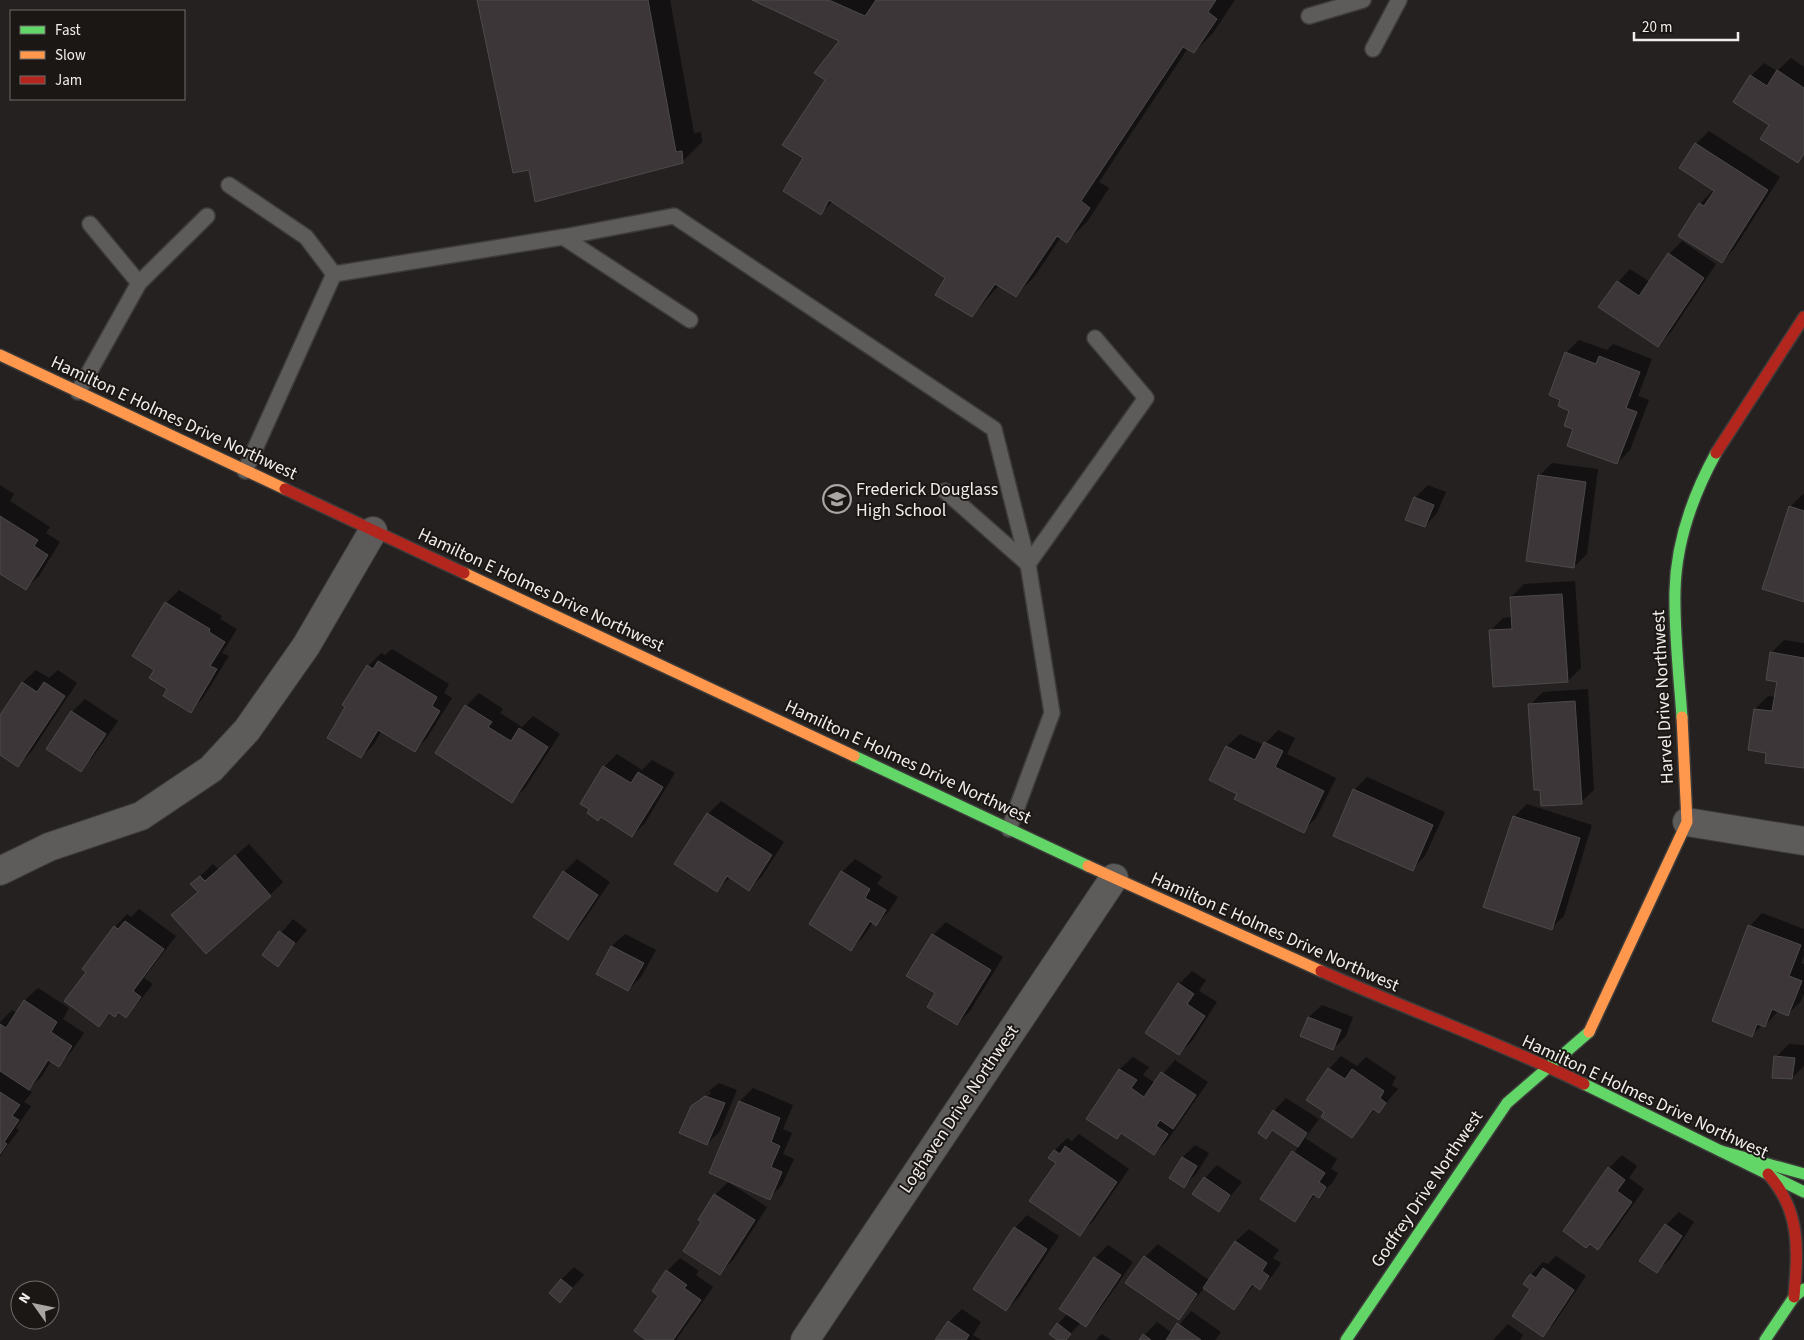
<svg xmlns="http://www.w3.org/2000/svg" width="1804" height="1340" viewBox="0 0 1804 1340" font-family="'Source Sans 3',sans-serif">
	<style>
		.shadow { fill: #0007 }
		.building { fill: #3d3639; stroke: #4c4a4a }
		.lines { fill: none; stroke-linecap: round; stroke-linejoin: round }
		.lane-casing { stroke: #3e3c3b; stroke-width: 18 }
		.street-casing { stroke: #3e3c3b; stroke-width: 30 }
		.fast-casing { stroke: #3e3c3b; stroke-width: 14 }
		.slow-casing { stroke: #3e3c3b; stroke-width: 14 }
		.jam-casing { stroke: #3e3c3b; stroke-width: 14 }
		.lane { stroke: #5d5c5b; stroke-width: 15 }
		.street { stroke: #5d5c5b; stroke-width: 28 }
		.fast { stroke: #63d668; stroke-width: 11 }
		.slow { stroke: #ff974d; stroke-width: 11 }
		.jam { stroke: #b3261e; stroke-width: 11 }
		.labels { text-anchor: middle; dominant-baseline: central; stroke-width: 4; stroke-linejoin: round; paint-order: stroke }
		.street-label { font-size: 18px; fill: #f0edeb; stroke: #1b1715 }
		.poi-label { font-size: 18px; fill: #f0edeb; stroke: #1b1715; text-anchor: start }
	</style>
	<rect width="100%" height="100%" fill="#242120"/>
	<!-- shadow -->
	<g class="shadow">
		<path d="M478 0H670L694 133 701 132 702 142 682 162 530 168Z"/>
		<path d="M755 0H1235L1213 33 1194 52 1188 48 1099 182 1109 188 1087 222 1067 241 1061 237 1035 276 1016 295 999 285 972 316 946 278 833 201 821 213 805 157 841 40Z"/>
		<path d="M1791 58 1804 67V155L1798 162 1771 125 1735 101 1751 76 1764 63 1777 71Z"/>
		<path d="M1709 131 1780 177 1734 249 1722 262 1700 204 1714 189 1696 144Z"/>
		<path d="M1682 241 1716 264 1671 332 1658 345 1618 282 1630 269 1650 282 1669 254Z"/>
		<path d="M1579 340 1607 350 1613 344 1652 359 1638 396 1649 400 1630 450 1617 463 1574 428 1566 353Z"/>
		<path d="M1552 463 1598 469 1587 554 1574 567 1539 476Z"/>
		<path d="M0 485 14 494 10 501 50 527 46 533 60 542 39 576 26 588 0 572Z"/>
		<path d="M1428 485 1446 492 1437 513 1425 526 1415 498Z"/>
		<path d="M1803 494H1804V601L1790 507Z"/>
		<path d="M1575 581 1581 668 1568 681 1490 631 1503 618 1512 617 1511 597 1524 584Z"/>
		<path d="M179 590 222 616 220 619 237 629 222 653 229 656 203 698 190 711 169 688 155 669 166 603Z"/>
		<path d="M1784 640 1804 643V767L1768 752 1755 709 1768 696 1776 697 1778 681 1771 653Z"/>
		<path d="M392 649 449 684 444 693 452 698 427 738 415 750 382 730 374 744 361 757 347 707 344 705 368 666 381 653 385 655Z"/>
		<path d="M36 670 49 678 58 670 77 683 31 752 18 765 0 753V717L23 682Z"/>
		<path d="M1588 689 1594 790 1581 802 1530 705 1543 692Z"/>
		<path d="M479 693 503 709 500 713 522 727 533 716 560 734 525 788 512 801 466 706Z"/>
		<path d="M85 699 118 721 93 757 80 770 47 749 72 712Z"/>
		<path d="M1278 730 1295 738 1287 754 1336 778 1316 818 1303 831 1211 780 1227 746 1240 734 1264 745Z"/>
		<path d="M617 754 642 770 652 760 675 773 645 823 632 836 604 767Z"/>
		<path d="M1367 777 1445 812 1425 856 1412 869 1354 790Z"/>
		<path d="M721 801 784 842 762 876 749 889 730 877 717 890 708 814Z"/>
		<path d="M1527 804 1592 825 1564 916 1551 928 1514 817Z"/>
		<path d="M249 844 283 882 270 895 199 891 192 884 213 864 219 870Z"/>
		<path d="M577 859 610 882 580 926 568 938 564 872Z"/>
		<path d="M855 859 882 876 877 884 898 897 889 911 876 924 873 922 864 936 851 949 842 872Z"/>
		<path d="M139 909 176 936 144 978 153 984 138 1003 126 1016 119 1011 111 1013 99 1025 87 972 115 927 127 914 131 917Z"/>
		<path d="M1762 913 1804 929V956L1801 963 1804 964V994L1801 1001 1788 1014 1778 1011 1765 1026 1762 1025 1752 1035 1750 926Z"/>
		<path d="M293 919 307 930 278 965 263 955Z"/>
		<path d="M946 922 1003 957 970 1011 957 1024 936 993 933 935Z"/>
		<path d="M625 934 656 950 641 977 628 990 598 974 612 946Z"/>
		<path d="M1192 971 1206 980 1199 991 1217 1002 1192 1041 1179 1054V984Z"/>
		<path d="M38 988 69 1008 63 1019 84 1033 71 1052 58 1065 51 1061 42 1076 28 1090 32 1092 24 1102 31 1106 16 1128 19 1130 0 1156V1022L12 1010 17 1013 25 1000Z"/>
		<path d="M1322 1005 1353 1017 1346 1036 1333 1049 1309 1017Z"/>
		<path d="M1789 1044 1804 1045V1066L1792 1078 1776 1057Z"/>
		<path d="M1341 1056 1357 1066 1366 1057 1396 1077 1392 1085 1398 1089 1379 1111 1375 1109 1352 1137 1326 1111 1329 1069Z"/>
		<path d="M1133 1057 1149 1067 1143 1075 1155 1083 1175 1060 1208 1082 1167 1141 1154 1154 1122 1132 1088 1119 1120 1069Z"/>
		<path d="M719 1083 737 1090 720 1131 707 1144 692 1106 700 1098V1101L711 1093 710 1091 701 1097Z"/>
		<path d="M753 1088 793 1105 783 1129 792 1133 783 1154 794 1159 782 1185 769 1198 710 1173 740 1101Z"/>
		<path d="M1286 1098 1319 1119 1305 1138 1337 1159 1331 1169 1338 1173 1332 1183 1319 1196 1316 1194 1294 1220 1262 1199 1299 1146 1274 1129 1266 1137 1274 1111Z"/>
		<path d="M1079 1134 1129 1169 1093 1221 1080 1234 1055 1150 1067 1138 1072 1141Z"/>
		<path d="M1195 1145 1209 1153 1197 1173 1184 1186 1183 1157Z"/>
		<path d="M1622 1155 1637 1166 1629 1178 1644 1189 1611 1236 1598 1249 1609 1168Z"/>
		<path d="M1217 1165 1242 1182 1219 1210 1205 1178Z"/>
		<path d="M728 1182 767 1207 733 1260 720 1273 703 1222 715 1195Z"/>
		<path d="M1679 1212 1694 1222 1670 1259 1657 1271 1666 1225Z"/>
		<path d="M1027 1215 1059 1236 1019 1297 1006 1310 1015 1228Z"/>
		<path d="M1249 1229 1279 1250 1273 1258 1281 1263 1273 1275 1260 1288 1255 1284 1234 1308 1204 1288 1179 1319 1145 1257 1158 1244 1209 1280 1236 1241Z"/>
		<path d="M1108 1245 1133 1262 1098 1312 1086 1325 1081 1322 1065 1340H1059L1050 1333 1068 1313 1095 1258Z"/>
		<path d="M1556 1256 1586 1276 1555 1322 1543 1335 1531 1275 1543 1262 1548 1264Z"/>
		<path d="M680 1258 699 1271 696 1275 713 1287 676 1340H648L667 1271Z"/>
		<path d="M574 1267 584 1275 560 1301 561 1280Z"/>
		<path d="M962 1309 981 1322 973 1335 981 1340H937L949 1322Z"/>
		<path d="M1191 1311 1221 1332 1215 1340H1140L1157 1322 1172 1333Z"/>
		<path d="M1508 1324 1523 1335 1520 1340H1493Z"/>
		<path d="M1102 1334 1111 1340H1096Z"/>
	</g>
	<!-- building -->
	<g class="building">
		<path d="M477 0H648L676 152 682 151 683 163 535 202 529 170 513 173Z"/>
		<path d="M752 0H829L865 16 876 0H1216L1208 12 1217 19 1194 53 1183 47 1081 201 1090 208 1067 243 1057 236 1016 297 995 284 972 317 935 295 945 278 829 200 821 215 783 191 803 158 782 145 825 80 814 73 839 41Z"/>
		<path d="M1777 70 1804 88V154L1798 163 1760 139 1769 125 1733 102 1750 75 1767 86Z"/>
		<path d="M1695 143 1768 190 1722 263 1678 236 1699 203 1704 206 1714 191 1679 168Z"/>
		<path d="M1668 253 1704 278 1658 347 1598 307 1617 281 1639 296Z"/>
		<path d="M1565 352 1596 364 1599 356 1640 372 1626 408 1637 412 1617 464 1567 446 1573 429 1564 426 1569 411 1558 406 1560 400 1549 395Z"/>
		<path d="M1538 475 1586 482 1574 568 1526 561Z"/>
		<path d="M1414 497 1434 505 1425 527 1405 520Z"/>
		<path d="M1789 506 1804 511V602L1762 589Z"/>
		<path d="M0 516 38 540 34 546 48 555 26 590 0 574Z"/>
		<path d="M1562 594 1568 682 1493 687 1489 630 1512 629 1510 597Z"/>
		<path d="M165 602 210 629 209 632 225 642 210 666 217 669 191 713 163 696 167 689 149 678 154 670 132 656Z"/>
		<path d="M1770 652 1804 658V768L1765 763 1766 753 1748 750 1754 709 1772 711 1777 682 1766 680Z"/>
		<path d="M378 661 437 697 432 706 440 711 415 752 378 730 361 758 327 738 345 707 342 705 367 665 373 669Z"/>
		<path d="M22 682 37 692 44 682 65 696 18 767 0 755V715Z"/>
		<path d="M1575 701 1582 804 1541 806 1540 790H1534L1528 704Z"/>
		<path d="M465 705 492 722 488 727 511 741 519 728 548 747 512 803 435 753Z"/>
		<path d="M71 711 106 734 81 772 46 749Z"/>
		<path d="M1264 742 1283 751 1275 767 1324 791 1304 833 1234 799 1237 794 1209 780 1226 746 1255 760Z"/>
		<path d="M603 766 631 783 638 772 663 787 632 837 601 817 598 821 587 813 589 809 580 804Z"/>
		<path d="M1353 789 1433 825 1413 871 1333 836Z"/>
		<path d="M707 813 772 855 749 891 727 876 717 892 674 864Z"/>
		<path d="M1513 816 1580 838 1552 930 1483 907Z"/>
		<path d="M235 855 271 896 206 954 171 915 198 892 190 884 200 876 205 881Z"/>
		<path d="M563 871 598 895 568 940 533 917Z"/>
		<path d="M841 871 870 889 865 898 886 910 876 926 870 921 851 951 809 924Z"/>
		<path d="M125 921 164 949 133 991 141 997 126 1018 118 1012 115 1017 109 1013 99 1027 64 1001 86 972 82 969 114 926 118 929Z"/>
		<path d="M1748 925 1801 945 1789 976 1802 981 1788 1016 1772 1009 1765 1027 1757 1024 1752 1037 1712 1021Z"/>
		<path d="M279 931 295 943 278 967 262 955Z"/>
		<path d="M932 934 991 970 957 1025 927 1007 935 993 906 976Z"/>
		<path d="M611 946 644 963 628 991 596 974Z"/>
		<path d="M1178 983 1194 994 1187 1004 1205 1016 1179 1055 1145 1033Z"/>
		<path d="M24 1000 57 1022 51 1032 72 1046 59 1067 48 1060 29 1090 0 1071V1024L6 1028Z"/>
		<path d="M1308 1017 1341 1030 1333 1050 1300 1036Z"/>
		<path d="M1774 1056 1795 1058 1792 1079 1772 1078Z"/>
		<path d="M1328 1068 1345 1079 1352 1069 1384 1091 1380 1098 1386 1103 1379 1113 1373 1109 1352 1138 1321 1117 1324 1112 1306 1100Z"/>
		<path d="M1119 1069 1137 1080 1131 1088 1144 1097 1161 1072 1196 1095 1173 1129 1160 1120 1156 1126 1168 1134 1154 1155 1121 1133 1117 1139 1086 1119Z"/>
		<path d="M0 1092 20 1105 12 1116 19 1120 4 1142 7 1144 0 1154Z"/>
		<path d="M705 1096 725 1103 707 1145 679 1133 691 1106Z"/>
		<path d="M739 1101 780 1118 771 1142 780 1146 771 1167 782 1172 770 1200 709 1173Z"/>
		<path d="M1273 1110 1307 1133 1298 1147 1272 1130 1266 1139 1258 1133Z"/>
		<path d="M1065 1146 1117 1182 1080 1236 1029 1201 1056 1163 1048 1158 1054 1150 1060 1154Z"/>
		<path d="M1292 1151 1325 1173 1319 1182 1326 1187 1319 1198 1313 1194 1295 1222 1260 1199Z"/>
		<path d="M1182 1157 1197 1166 1184 1188 1169 1178Z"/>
		<path d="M1608 1167 1625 1180 1617 1191 1632 1202 1598 1250 1590 1244 1586 1248 1563 1231Z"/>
		<path d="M1204 1177 1230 1195 1219 1212 1192 1194Z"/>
		<path d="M714 1194 755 1220 720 1275 683 1251 701 1222 698 1220Z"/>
		<path d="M1665 1224 1682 1236 1657 1273 1639 1261Z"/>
		<path d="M1014 1227 1047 1249 1006 1311 973 1289Z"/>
		<path d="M1235 1241 1267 1263 1262 1271 1269 1276 1260 1290 1252 1284 1234 1310 1203 1288Z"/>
		<path d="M1144 1256 1197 1294 1179 1320 1125 1283Z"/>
		<path d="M1094 1257 1121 1275 1086 1327 1059 1309Z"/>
		<path d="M1543 1268 1574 1290 1543 1337 1512 1316 1530 1289 1523 1284 1530 1274 1536 1278Z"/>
		<path d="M666 1270 687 1285 684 1288 701 1300 673 1340H646L634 1331 658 1296 652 1291Z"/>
		<path d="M561 1279 572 1288 560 1303 549 1293Z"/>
		<path d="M948 1321 969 1335 966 1340H935Z"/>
		<path d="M1057 1323 1071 1334 1066 1340H1057L1049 1334Z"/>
		<path d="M1177 1323 1201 1340H1166Z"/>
		<path d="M1143 1334 1151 1340H1139Z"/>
	</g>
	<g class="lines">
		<defs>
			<g id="lane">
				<path d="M1309 16 1363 0"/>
				<path d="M1373 49 1399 0"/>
				<path d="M229 185 306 237 334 274"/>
				<path d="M90 224 139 283"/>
				<path d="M563 237 690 320"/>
				<path d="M78 392 139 283 207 216"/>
				<path d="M245 471 334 274 563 237 674 216 994 429 1028 564 1052 713 1009 829"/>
				<path d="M945 491 1028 564"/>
				<path d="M1028 564 1146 398 1095 338"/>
			</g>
			<g id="street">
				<path d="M1687 822 1804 841"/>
				<path d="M0 871 49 847 141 816 211 769 247 730 306 646 373 531"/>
				<path d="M805 1340 1114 878"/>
			</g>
			<g id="fast">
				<path d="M1682 717C1679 675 1674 632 1675 591 1676 542 1693 495 1716 453"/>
				<path d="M854 756 1088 866"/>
				<path d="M1584 1084 1804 1192"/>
				<path d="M1721 1151 1804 1174"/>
				<path d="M1346 1340 1507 1103 1589 1032"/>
				<path d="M1765 1340 1794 1297 1804 1289"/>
			</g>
			<g id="slow">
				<path d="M0 355 285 489"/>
				<path d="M464 573 854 756"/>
				<path d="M1088 866 1321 971"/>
				<path d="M1589 1032 1687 822 1682 717"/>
			</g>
			<g id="jam">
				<path d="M1716 453 1804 317"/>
				<path d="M285 489 464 573"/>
				<path d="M1321 971C1408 1010 1498 1042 1584 1084"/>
				<path d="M1768 1174C1801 1211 1798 1250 1794 1297"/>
			</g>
		</defs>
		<!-- lane casing -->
		<use href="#lane" class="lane-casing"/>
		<!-- street casing -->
		<use href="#street" class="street-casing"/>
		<!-- fast casing -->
		<use href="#fast" class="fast-casing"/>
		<!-- slow casing -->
		<use href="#slow" class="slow-casing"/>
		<!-- jam casing -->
		<use href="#jam" class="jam-casing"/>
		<!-- lane -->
		<use href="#lane" class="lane"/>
		<!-- street -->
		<use href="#street" class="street"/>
		<!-- fast -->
		<use href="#fast" class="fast"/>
		<!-- slow -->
		<use href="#slow" class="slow"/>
		<!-- jam -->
		<use href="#jam" class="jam"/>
	</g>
	<!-- icons -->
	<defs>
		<symbol id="school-ring" viewBox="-11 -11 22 22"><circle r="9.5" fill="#1b1715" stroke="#a9a6a4" stroke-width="1.5"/><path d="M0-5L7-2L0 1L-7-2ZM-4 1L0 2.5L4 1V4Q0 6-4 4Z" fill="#a9a6a4"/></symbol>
	</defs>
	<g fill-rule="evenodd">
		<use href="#school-ring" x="821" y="483" width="32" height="32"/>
	</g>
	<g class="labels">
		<!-- street labels -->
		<g class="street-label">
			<text transform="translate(174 418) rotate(25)">Hamilton E Holmes Drive Northwest</text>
			<text transform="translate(541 590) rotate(25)">Hamilton E Holmes Drive Northwest</text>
			<text transform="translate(1663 697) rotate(-93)">Harvel Drive Northwest</text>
			<text transform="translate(908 762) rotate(25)">Hamilton E Holmes Drive Northwest</text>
			<text transform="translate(1275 932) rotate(24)">Hamilton E Holmes Drive Northwest</text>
			<text transform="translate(1645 1097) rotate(25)">Hamilton E Holmes Drive Northwest</text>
			<text transform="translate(959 1109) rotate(-56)">Loghaven Drive Northwest</text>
			<text transform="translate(1427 1189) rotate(-56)">Godfrey Drive Northwest</text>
		</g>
		<!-- poi labels -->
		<g class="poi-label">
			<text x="856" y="489">Frederick Douglass<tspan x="856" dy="21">High School</tspan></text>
		</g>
	</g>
	<!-- legend -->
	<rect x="10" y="10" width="175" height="90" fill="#1b1715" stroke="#706d6b"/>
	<rect x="20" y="26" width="25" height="8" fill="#63d668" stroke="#706d6b"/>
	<text x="55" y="35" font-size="15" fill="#f0edeb">Fast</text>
	<rect x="20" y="51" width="25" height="8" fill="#ff974d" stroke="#706d6b"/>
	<text x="55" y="60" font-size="15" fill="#f0edeb">Slow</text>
	<rect x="20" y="76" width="25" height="8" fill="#b3261e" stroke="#706d6b"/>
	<text x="55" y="85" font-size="15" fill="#f0edeb">Jam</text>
	<!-- north arrow -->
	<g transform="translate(35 1305) rotate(303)"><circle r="24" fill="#1b1715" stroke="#706d6b"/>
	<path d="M0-4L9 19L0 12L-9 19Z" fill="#a9a6a4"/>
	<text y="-8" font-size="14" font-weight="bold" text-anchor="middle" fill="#f0edeb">N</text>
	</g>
	<!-- scale -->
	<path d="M1634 32v8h104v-8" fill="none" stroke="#f0edeb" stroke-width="2.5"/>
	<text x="1642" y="32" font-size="15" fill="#f0edeb" stroke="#1b1715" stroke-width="4" paint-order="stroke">20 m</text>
</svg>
